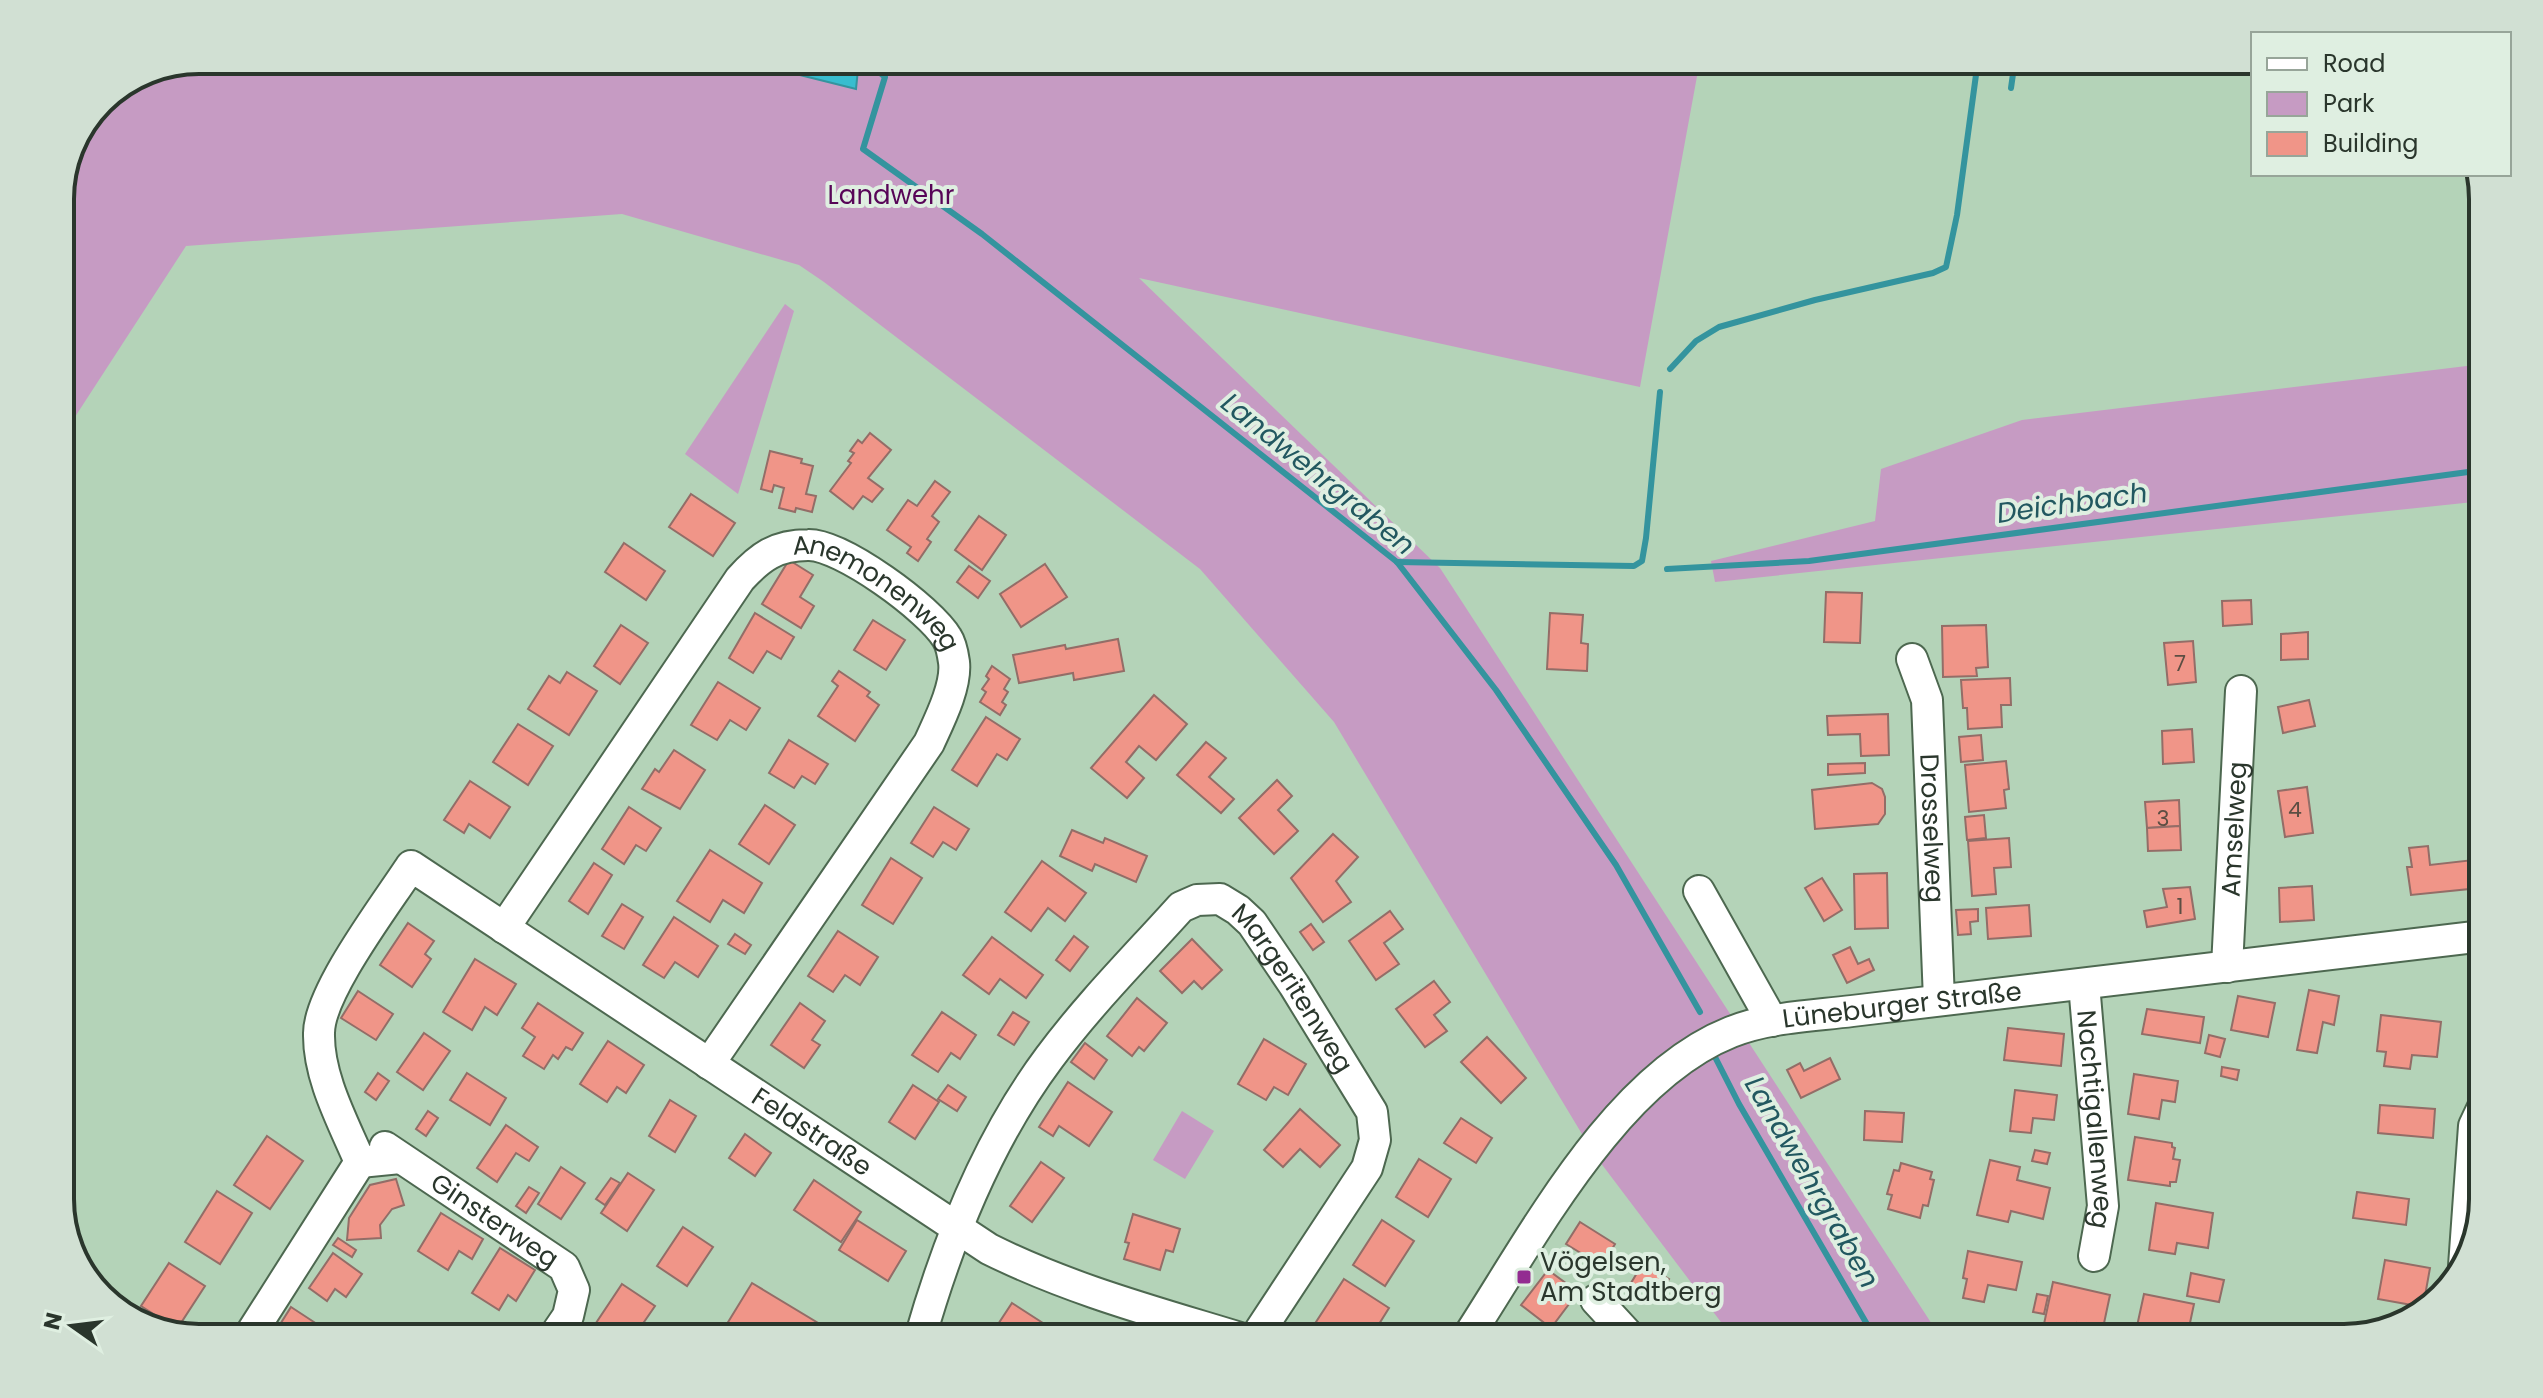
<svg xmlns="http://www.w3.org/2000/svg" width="2543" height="1398" viewBox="0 0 2543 1398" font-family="Poppins,sans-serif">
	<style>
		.green { fill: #c69bc3 }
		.water { fill: #38bdcf; stroke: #34949e; stroke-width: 2 }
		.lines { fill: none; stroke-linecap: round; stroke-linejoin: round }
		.stream { stroke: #34949e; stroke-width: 6 }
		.building { fill: #f09588; stroke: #936d67; stroke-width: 2 }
		.minor-casing { stroke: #4d6850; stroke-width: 34 }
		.minor { stroke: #fff; stroke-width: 30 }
		.poi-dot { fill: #932c91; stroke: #dfefe1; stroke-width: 3 }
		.labels { text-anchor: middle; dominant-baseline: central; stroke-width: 8; stroke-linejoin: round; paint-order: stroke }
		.number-label { font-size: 22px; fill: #5c4e43 }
		.park-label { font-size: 26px; fill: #570557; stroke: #dfefe1 }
		.street-label { font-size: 26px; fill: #2a362c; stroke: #dfefe1 }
		.poi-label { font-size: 26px; fill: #2a362c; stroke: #dfefe1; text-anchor: start }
		.water-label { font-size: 28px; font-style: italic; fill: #225860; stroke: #dfefe1 }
		.rim { fill: none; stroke: #2a362c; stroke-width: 4 }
	</style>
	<rect width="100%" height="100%" fill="#b4d3b8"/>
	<!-- green -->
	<g class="green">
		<path d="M199 60H764L792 73 858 69 839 60H1700L1640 387 1139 278 1440 568 1941 1338H1733L1594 1154 1334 722 1200 569 824 282 799 265 622 214 186 246 60 440V190L101 100 146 70Z"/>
		<path d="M785 304 794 311 738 494 685 454Z"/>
		<path d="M2483 364V501L1715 582 1711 561 1875 521 1881 469 2022 420Z"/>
		<path d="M1182 1111 1214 1131 1185 1179 1153 1160Z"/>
	</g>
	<!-- water -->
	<path class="water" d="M764 60H839L858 69 856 89 792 73Z"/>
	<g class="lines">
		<!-- stream -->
		<g class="stream">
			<path d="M864 60 885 77 863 149 982 234 1397 562 1496 690 1616 865 1700 1012"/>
			<path d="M2011 88 2015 60"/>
			<path d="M1670 369 1696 341 1719 327 1815 300 1933 273 1946 267 1957 215 1978 60"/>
			<path d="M1397 562 1634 566 1642 561 1646 538 1660 392"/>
			<path d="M1667 569 1809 561 2483 470"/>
			<path d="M1713 1053 1739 1104 1875 1338"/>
		</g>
	</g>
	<!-- building -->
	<g class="building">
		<path d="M870 433 891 450 868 478 883 489 872 502 863 496 853 509 830 491 851 463 848 461 854 453 850 451 858 440 862 443Z"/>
		<path d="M770 451 802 459 801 463 813 466 806 494 816 496 812 512 796 508 795 512 779 508 784 488 774 485 772 492 761 489Z"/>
		<path d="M935 481 950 492 932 516 939 522 927 539 931 542 918 561 907 553 911 547 887 530 908 500 917 506Z"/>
		<path d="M691 494 735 523 713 556 669 527Z"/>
		<path d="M979 516 1006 535 982 570 955 550Z"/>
		<path d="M624 543 665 571 646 600 605 572Z"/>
		<path d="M789 560 813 575 800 597 814 606 801 628 762 604Z"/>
		<path d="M1045 564 1067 597 1021 627 1000 594Z"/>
		<path d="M969 566 990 581 978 598 957 582Z"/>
		<path d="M1826 592 1862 593 1860 643 1824 642Z"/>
		<path d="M2251 600 2252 624 2223 626 2222 601Z"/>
		<path d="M755 613 794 637 781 659 767 651 753 673 729 658Z"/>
		<path d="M1550 613 1583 615 1581 643 1588 644 1587 671 1547 669Z"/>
		<path d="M873 620 905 640 886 670 854 650Z"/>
		<path d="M621 625 648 643 620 684 594 666Z"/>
		<path d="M1986 625 1988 667 1976 668 1977 676 1943 677 1942 626Z"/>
		<path d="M2308 632V659L2281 660V634Z"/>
		<path d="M1118 639 1124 671 1074 680 1073 673 1019 683 1013 655 1065 645 1066 649Z"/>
		<path d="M2193 641 2196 682 2168 685 2164 643Z"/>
		<path d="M992 666 1010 679 1004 689 1008 692 1002 702 1006 705 1000 715 980 702 986 692 982 689 989 679 986 676Z"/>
		<path d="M839 671 870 692 867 696 879 705 855 741 818 716 838 686 832 681Z"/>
		<path d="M567 672 597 691 569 735 528 709 549 676 560 683Z"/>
		<path d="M2010 678 2011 705H2001L2002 727 1968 729 1967 708H1963L1961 680Z"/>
		<path d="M718 682 760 708 746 730 730 720 717 740 691 725Z"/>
		<path d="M2476 684 2483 686V706L2471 704Z"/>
		<path d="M1154 695 1187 724 1156 760 1139 746 1126 762 1144 778 1127 798 1091 768Z"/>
		<path d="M2309 700 2315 726 2283 733 2278 707Z"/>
		<path d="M1888 714 1889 755 1861 756 1860 734 1828 735 1827 716Z"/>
		<path d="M986 717 1020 739 1007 760 997 754 977 786 952 770Z"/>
		<path d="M518 724 553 746 528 785 493 762Z"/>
		<path d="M2192 729 2194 762 2163 764 2162 731Z"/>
		<path d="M1981 735 1983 760 1961 762 1959 737Z"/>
		<path d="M789 740 828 764 815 784 802 776 794 788 769 773Z"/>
		<path d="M1206 742 1226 758 1209 777 1234 799 1221 813 1177 775Z"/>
		<path d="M674 750 705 770 680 809 642 789 655 769 659 772Z"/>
		<path d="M2006 761 2009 789 2004 790 2006 808 1969 812 1965 765Z"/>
		<path d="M1865 763V773L1828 775V764Z"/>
		<path d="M1277 780 1292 796 1278 810 1298 831 1274 854 1239 818Z"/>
		<path d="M470 781 510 807 490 838 469 824 464 833 444 820Z"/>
		<path d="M1872 783 1882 789 1885 797V814L1878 824 1815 829 1812 790Z"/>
		<path d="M2307 787 2313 833 2285 837 2278 791Z"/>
		<path d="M2179 800 2180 826 2147 828 2145 802Z"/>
		<path d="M765 805 795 825 769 864 739 844Z"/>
		<path d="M629 807 661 828 646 851 636 845 624 864 602 849Z"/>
		<path d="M934 807 969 829 956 850 943 842 933 857 911 843Z"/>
		<path d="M1984 815 1986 838 1967 840 1965 817Z"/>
		<path d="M2180 826 2181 850 2148 851 2147 828Z"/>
		<path d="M1072 830 1103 843 1105 838 1147 856 1136 882 1095 864 1092 871 1060 856Z"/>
		<path d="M1333 834 1358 857 1336 881 1351 902 1323 922 1291 878Z"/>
		<path d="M2009 838 2011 867 1994 868 1996 894 1972 896 1968 841Z"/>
		<path d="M2428 846 2430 865 2482 859 2483 874 2477 875 2479 888 2411 895 2407 867H2412L2409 848Z"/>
		<path d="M710 850 762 883 744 913 723 900 710 922 677 901Z"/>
		<path d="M891 858 922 878 893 924 862 905Z"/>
		<path d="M1042 861 1086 893 1065 921 1048 908 1031 931 1005 912Z"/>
		<path d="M594 863 612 875 588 914 569 901Z"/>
		<path d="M1887 873 1888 928 1855 929 1854 874Z"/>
		<path d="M1822 878 1842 910 1824 921 1805 888Z"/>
		<path d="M2312 886 2314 920 2280 922 2279 888Z"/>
		<path d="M2190 887 2195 919 2147 927 2144 911 2167 907 2163 889Z"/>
		<path d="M622 904 643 917 624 949 602 936Z"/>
		<path d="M2029 905 2031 936 1988 939 1986 908Z"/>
		<path d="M1978 909V921L1970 922 1971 934 1958 935 1956 910Z"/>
		<path d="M1390 911 1403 929 1384 943 1399 964 1376 980 1349 941Z"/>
		<path d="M674 917 718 946 698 977 675 962 664 978 643 965Z"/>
		<path d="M408 923 434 941 425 954 431 959 412 987 380 965Z"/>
		<path d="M1311 924 1324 942 1313 950 1300 932Z"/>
		<path d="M838 931 878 957 860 985 845 975 833 992 808 976Z"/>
		<path d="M735 934 751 945 745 954 728 944Z"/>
		<path d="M1074 936 1088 947 1070 971 1056 960Z"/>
		<path d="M992 937 1043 975 1026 998 1000 979 989 994 963 975Z"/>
		<path d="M1192 939 1222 970 1202 989 1194 981 1182 993 1160 971Z"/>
		<path d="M1850 947 1858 964 1869 959 1874 970 1847 983 1833 955Z"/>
		<path d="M475 959 516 984 497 1015 485 1007 472 1030 443 1012Z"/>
		<path d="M1434 981 1450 1002 1434 1015 1447 1031 1425 1047 1396 1009Z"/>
		<path d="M2478 988 2483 990V1029L2469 1025Z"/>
		<path d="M2309 990 2339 996 2334 1025 2323 1022 2317 1053 2297 1050Z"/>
		<path d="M358 991 393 1014 376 1040 341 1018Z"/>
		<path d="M2238 996 2275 1003 2268 1037 2231 1030Z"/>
		<path d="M1137 998 1167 1023 1144 1051 1139 1047 1132 1056 1107 1036Z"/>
		<path d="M538 1003 583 1033 572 1050 566 1047 558 1059 553 1055 544 1069 523 1056 535 1037 522 1028Z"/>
		<path d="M800 1003 825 1021 812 1040 820 1045 804 1068 771 1045Z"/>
		<path d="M2147 1009 2204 1017 2200 1043 2142 1034Z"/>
		<path d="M942 1012 976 1035 960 1059 951 1053 938 1072 912 1055Z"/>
		<path d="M1013 1012 1029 1022 1014 1045 998 1035Z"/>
		<path d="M2381 1015 2441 1022 2437 1057 2412 1055 2410 1069 2384 1066 2386 1052 2377 1051Z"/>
		<path d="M2008 1028 2064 1034 2061 1066 2004 1060Z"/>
		<path d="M424 1033 450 1051 423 1090 397 1072Z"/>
		<path d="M2209 1035 2225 1039 2220 1057 2205 1053Z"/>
		<path d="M1487 1037 1526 1078 1501 1103 1461 1062Z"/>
		<path d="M1264 1039 1306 1064 1288 1095 1274 1087 1266 1100 1238 1084Z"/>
		<path d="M608 1041 644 1065 626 1093 617 1087 607 1102 580 1084Z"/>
		<path d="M1085 1043 1107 1060 1094 1079 1071 1062Z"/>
		<path d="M1830 1058 1840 1079 1801 1098 1787 1070 1800 1063 1804 1071Z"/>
		<path d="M2222 1067 2239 1070 2237 1080 2221 1076Z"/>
		<path d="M378 1073 389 1081 376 1100 365 1092Z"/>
		<path d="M467 1073 506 1098 490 1125 450 1100Z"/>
		<path d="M2134 1074 2178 1081 2175 1102 2162 1100 2159 1119 2128 1114Z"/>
		<path d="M1068 1082 1112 1112 1089 1146 1059 1126 1053 1136 1039 1127Z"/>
		<path d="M913 1085 939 1102 915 1139 889 1122Z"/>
		<path d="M948 1085 966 1097 957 1111 938 1099Z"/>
		<path d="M2015 1090 2057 1095 2054 1120 2033 1118 2031 1133 2010 1131Z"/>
		<path d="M670 1100 696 1116 675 1152 649 1136Z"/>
		<path d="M2380 1105 2435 1109 2433 1138 2378 1133Z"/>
		<path d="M1300 1109 1340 1145 1320 1167 1300 1149 1283 1167 1264 1150Z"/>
		<path d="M428 1111 438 1118 426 1136 416 1129Z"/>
		<path d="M1865 1111 1904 1113 1902 1142 1864 1140Z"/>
		<path d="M1461 1118 1492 1138 1476 1163 1444 1143Z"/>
		<path d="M506 1125 538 1147 529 1161 516 1153 497 1182 477 1168Z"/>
		<path d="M745 1134 771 1153 755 1176 729 1158Z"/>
		<path d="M267 1136 303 1161 270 1209 234 1185Z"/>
		<path d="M2135 1137 2172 1143V1147L2175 1148 2173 1159 2180 1160 2176 1182H2170V1186L2128 1180Z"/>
		<path d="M2035 1150 2050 1153 2047 1164 2032 1161Z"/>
		<path d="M1419 1159 1451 1179 1428 1217 1396 1197Z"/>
		<path d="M1990 1160 2020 1167 2017 1180 2050 1188 2043 1219 2011 1211 2008 1222 1977 1215Z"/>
		<path d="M1041 1162 1064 1178 1032 1222 1010 1206Z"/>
		<path d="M1901 1163 1932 1172 1930 1179 1934 1180 1928 1206 1923 1205 1920 1218 1888 1209 1892 1195 1887 1194 1894 1170 1899 1171Z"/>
		<path d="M561 1167 585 1183 561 1219 538 1204Z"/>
		<path d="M628 1173 654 1190 627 1231 601 1213Z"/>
		<path d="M611 1178 620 1183 605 1205 596 1199Z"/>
		<path d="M396 1179 404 1205 392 1209 380 1225 381 1238 347 1240 349 1218 370 1185Z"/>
		<path d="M814 1180 861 1212 841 1242 794 1210Z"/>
		<path d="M529 1187 539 1193 526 1213 516 1206Z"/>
		<path d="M217 1191 252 1213 220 1264 185 1242Z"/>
		<path d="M2357 1192 2409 1199 2406 1225 2353 1218Z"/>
		<path d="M2156 1203 2213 1213 2208 1248 2177 1243 2175 1254 2149 1250Z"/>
		<path d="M441 1213 483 1239 472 1259 459 1251 448 1270 418 1251Z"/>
		<path d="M1133 1214 1180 1229 1173 1252 1166 1250 1160 1270 1124 1259 1129 1243 1125 1242Z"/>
		<path d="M857 1220 906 1251 888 1281 839 1250Z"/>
		<path d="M1382 1220 1414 1241 1385 1286 1353 1265Z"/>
		<path d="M1580 1222 1615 1244 1602 1266 1566 1244Z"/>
		<path d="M683 1227 713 1247 687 1286 657 1266Z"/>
		<path d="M338 1238 356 1250 352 1257 333 1245Z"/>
		<path d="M500 1248 535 1270 516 1301 508 1295 499 1310 472 1293Z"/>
		<path d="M1968 1251 2022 1262 2016 1290 1988 1285 1984 1302 1963 1298 1967 1279 1963 1278Z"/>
		<path d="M333 1253 362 1274 346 1297 335 1289 327 1301 309 1288Z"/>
		<path d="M2385 1260 2430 1268 2423 1307 2378 1299Z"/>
		<path d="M169 1263 205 1286 177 1329 141 1306Z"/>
		<path d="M1643 1263 1669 1279 1657 1298 1631 1283Z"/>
		<path d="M1548 1270 1578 1292 1551 1328 1521 1305Z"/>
		<path d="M2191 1273 2224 1280 2219 1302 2187 1296Z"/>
		<path d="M1344 1279 1389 1308 1374 1332 1365 1326 1357 1338H1341L1316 1322Z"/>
		<path d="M2053 1282 2110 1295 2103 1328 2077 1323 2076 1331 2044 1324Z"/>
		<path d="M752 1283 843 1338H731L722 1332Z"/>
		<path d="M622 1284 655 1306 633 1338H586Z"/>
		<path d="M2037 1294 2048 1296 2044 1314 2033 1312Z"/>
		<path d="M2144 1294 2194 1304 2187 1337 2137 1326Z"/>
		<path d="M1012 1303 1046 1325 1037 1338H989Z"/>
		<path d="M291 1307 320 1326 313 1338H281L274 1334Z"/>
	</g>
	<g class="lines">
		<defs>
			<g id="minor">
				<path id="s1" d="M1912 659 1927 700 1939 1000"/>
				<path d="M1699 891 1772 1021"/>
				<path id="s2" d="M504 928 740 579C760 557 776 545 808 545 841 544 930 609 947 638 951 644 953 655 954 662 957 686 939 721 929 743L709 1064"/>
				<path id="s3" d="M2227 967 2241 691"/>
				<path id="s4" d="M2084 984 2103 1206 2094 1256"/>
				<path id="s5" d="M385 1147 564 1267 574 1290 568 1316 553 1338"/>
				<path id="s6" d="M400 1158 360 1162C343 1122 318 1077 319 1033 319 992 387 903 411 866L989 1249C1069 1289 1155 1312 1240 1338"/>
				<path d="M2464 1266 2474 1126 2483 1107"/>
				<path d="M1596 1300 1631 1338"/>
				<path d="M248 1338 360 1162"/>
				<path id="s7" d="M920 1338C948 1240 987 1141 1049 1058 1089 1004 1136 957 1181 907L1197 900 1220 899 1238 910 1252 923 1294 985 1372 1112 1375 1140 1367 1168 1255 1338"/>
				<path id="s8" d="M1467 1338C1533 1237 1615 1078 1731 1032 1769 1017 1812 1016 1852 1011L2483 936"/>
			</g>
		</defs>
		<!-- minor casing -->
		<use href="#minor" class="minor-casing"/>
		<!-- minor -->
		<use href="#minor" class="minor"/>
	</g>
	<!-- markers -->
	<rect class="poi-dot" x="1516" y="1269" width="16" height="16" rx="4"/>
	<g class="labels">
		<!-- number labels -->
		<g class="number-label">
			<text x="2180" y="663">7</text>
			<text x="2295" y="809">4</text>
			<text x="2163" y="818">3</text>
			<text x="2180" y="906">1</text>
		</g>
		<!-- park labels -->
		<g class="park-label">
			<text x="891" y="195">Landwehr</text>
		</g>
		<!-- street labels -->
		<g class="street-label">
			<text stroke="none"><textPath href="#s2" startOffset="584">Anemonenweg</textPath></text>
			<text stroke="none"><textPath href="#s1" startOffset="172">Drosselweg</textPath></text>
			<text stroke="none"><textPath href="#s3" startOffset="138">Amselweg</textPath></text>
			<text stroke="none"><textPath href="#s7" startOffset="668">Margeritenweg</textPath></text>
			<text stroke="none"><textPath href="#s8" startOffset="584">Lüneburger Straße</textPath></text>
			<text stroke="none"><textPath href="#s4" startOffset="136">Nachtigallenweg</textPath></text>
			<text stroke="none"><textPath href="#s6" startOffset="850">Feldstraße</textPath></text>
			<text stroke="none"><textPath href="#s5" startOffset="132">Ginsterweg</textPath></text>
		</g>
		<!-- poi labels -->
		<g class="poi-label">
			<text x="1540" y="1262">Vögelsen,<tspan x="1540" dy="30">Am Stadtberg</tspan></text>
		</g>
		<!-- water labels -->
		<g class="water-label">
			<text transform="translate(1318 474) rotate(39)">Landwehrgraben</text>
			<text transform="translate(2072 503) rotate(-8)">Deichbach</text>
			<text transform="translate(1812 1182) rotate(60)">Landwehrgraben</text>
		</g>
	</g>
	<!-- crop -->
	<path d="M0 0H2543V1398H0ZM199 74H2344A125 125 0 0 1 2469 199V1199A125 125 0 0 1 2344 1324H199A125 125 0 0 1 74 1199V199A125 125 0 0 1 199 74Z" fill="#d1e0d3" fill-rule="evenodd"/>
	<path class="rim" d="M199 74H2344A125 125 0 0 1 2469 199V1199A125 125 0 0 1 2344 1324H199A125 125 0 0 1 74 1199V199A125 125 0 0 1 199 74Z"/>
	<!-- legend -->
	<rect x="2251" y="32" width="260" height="144" fill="#dfefe1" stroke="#97a599" stroke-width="2"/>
	<rect x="2267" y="58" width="40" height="12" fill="#ffffff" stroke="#97a599" stroke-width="2"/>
	<text x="2323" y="72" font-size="24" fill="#2a362c">Road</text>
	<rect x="2267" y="92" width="40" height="24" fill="#c69bc3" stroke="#97a599" stroke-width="2"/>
	<text x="2323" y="112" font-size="24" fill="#2a362c">Park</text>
	<rect x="2267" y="132" width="40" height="24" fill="#f09588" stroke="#97a599" stroke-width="2"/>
	<text x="2323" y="152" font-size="24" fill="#2a362c">Building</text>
	<!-- north arrow -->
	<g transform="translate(72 1326) rotate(284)" stroke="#dfefe1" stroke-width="6" paint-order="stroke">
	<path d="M0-6L14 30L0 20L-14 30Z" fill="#2a362c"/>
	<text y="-12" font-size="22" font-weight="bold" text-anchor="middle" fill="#2a362c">N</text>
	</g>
</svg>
